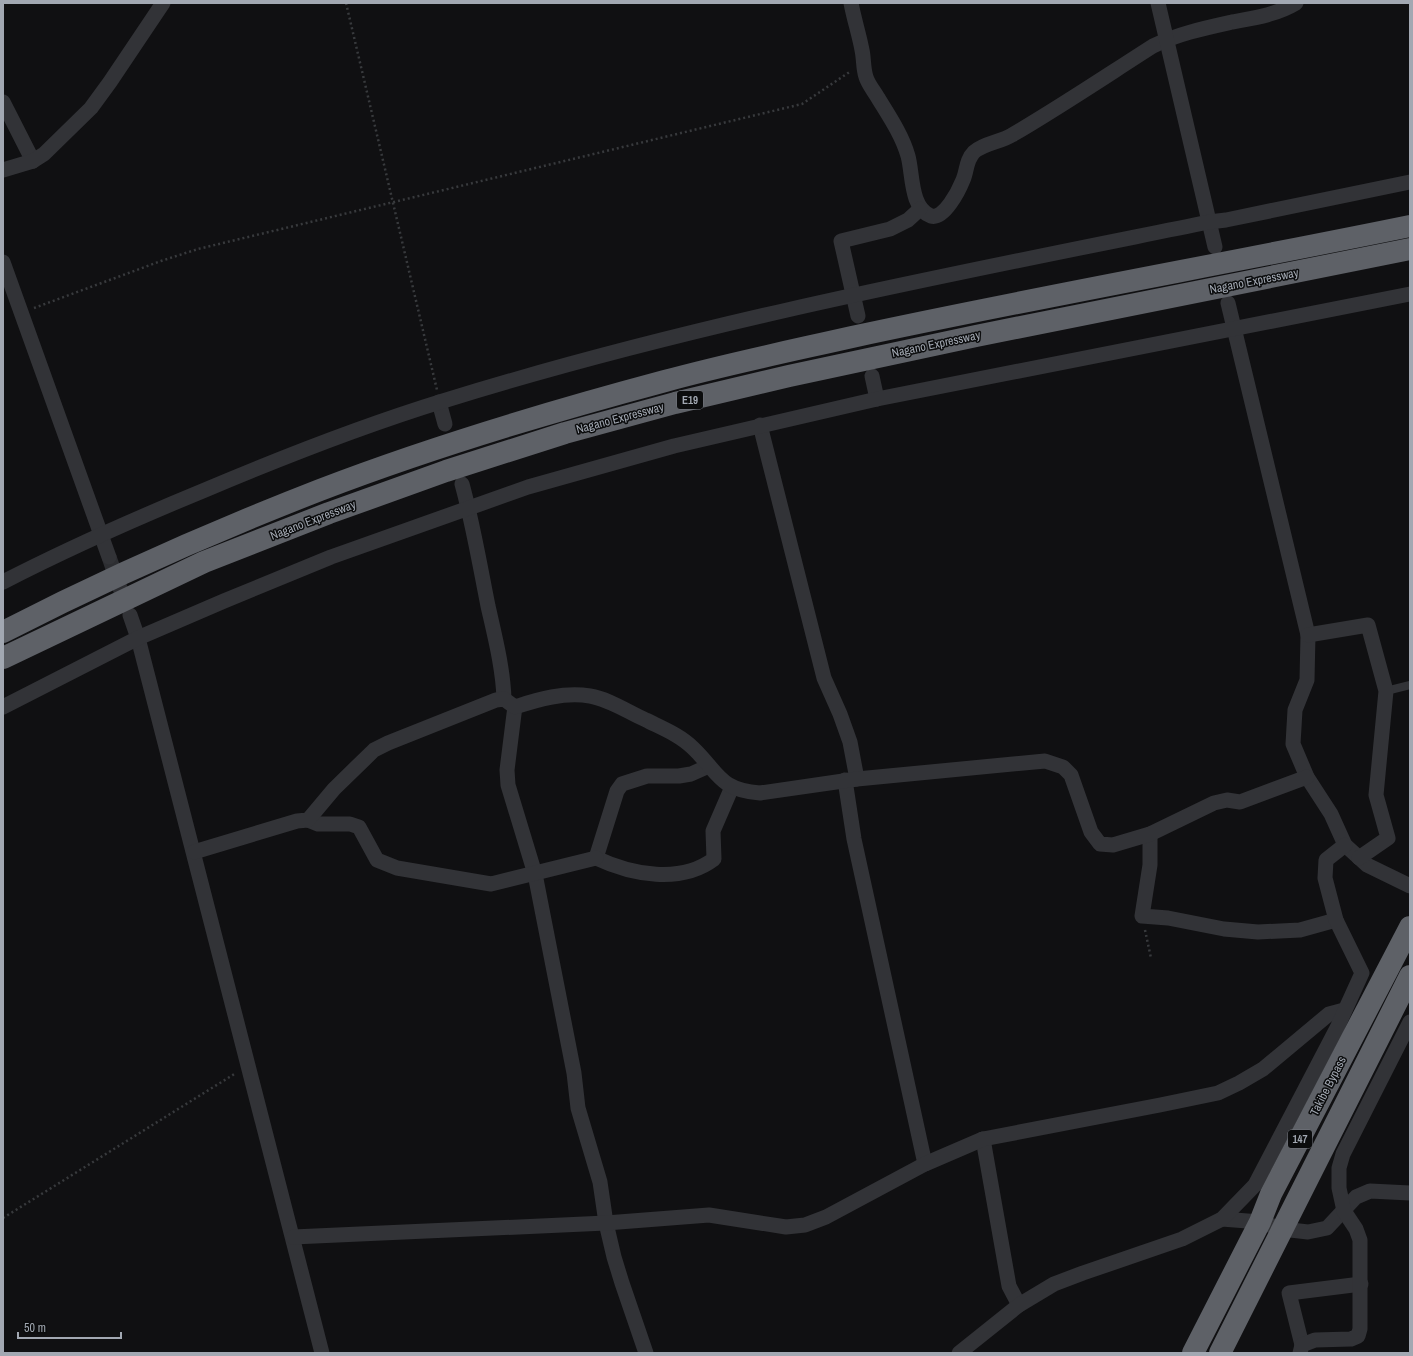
<svg xmlns="http://www.w3.org/2000/svg" width="1413" height="1356" viewBox="0 0 1413 1356" font-family="'Archivo Narrow',sans-serif">
	<style>
		.lines { fill: none; stroke-linecap: round; stroke-linejoin: round }
		.street-tunnel { stroke: #2d2e32; stroke-width: 15; stroke-dasharray: 15 8; stroke-linecap: butt }
		.path { stroke: #383a3d; stroke-width: 2.5; stroke-dasharray: 2 3; stroke-linecap: butt }
		.lane { stroke: #323337; stroke-width: 8 }
		.street { stroke: #323337; stroke-width: 15 }
		.highway { stroke: #5e6167; stroke-width: 22 }
		.labels { text-anchor: middle; dominant-baseline: central; stroke-width: 3; stroke-linejoin: round; paint-order: stroke }
		.shield { fill: #0b0c0d; stroke: #757980; stroke-width: 1 }
		.shield-label { font-size: 11px; font-weight: bold; fill: #a2a8b2 }
		.street-label { font-size: 12px; fill: #a2a8b2; stroke: #0b0c0d }
	</style>
	<rect width="100%" height="100%" fill="#101012"/>
	<g class="lines">
		<!-- street-tunnel -->
		<path class="street-tunnel" d="M109 557 127 608"/>
		<!-- path -->
		<g class="path">
			<path d="M346 3 437 390"/>
			<path d="M34 308 161 261 198 249 802 104 851 71"/>
			<path d="M1145 930 1151 958"/>
			<path d="M3 1218 236 1073"/>
		</g>
		<!-- lane -->
		<path class="lane" d="M1386 691 1410 685"/>
		<!-- street -->
		<g class="street">
			<path d="M851 3C854 19 859 34 862 50 864 59 863 68 866 77 868 84 874 91 878 98 889 116 902 135 908 156 913 174 910 208 931 216 944 220 959 190 963 180 967 171 966 160 974 152 984 143 1001 142 1012 135 1060 107 1106 76 1153 46 1177 34 1205 28 1232 22 1254 18 1276 15 1296 3"/>
			<path d="M1158 3 1215 247"/>
			<path d="M3 102 33 161"/>
			<path d="M3 170 33 161 44 154 91 108 110 82 163 3"/>
			<path d="M3 262 109 557"/>
			<path d="M1228 303 1308 635 1307 680 1295 710 1293 744 1307 777 1331 814 1345 845 1367 865 1410 886"/>
			<path d="M858 316 841 241 890 229 908 220 920 209"/>
			<path d="M872 376 877 399"/>
			<path d="M439 402 445 424"/>
			<path d="M760 425 824 678 840 714 850 742 857 779"/>
			<path d="M462 484C473 524 480 566 488 606 495 637 503 668 504 699"/>
			<path d="M3 582C69 548 137 518 205 490 283 457 362 426 443 401 694 323 952 274 1209 222L1226 220 1410 182"/>
			<path d="M130 615 138 638 322 1353"/>
			<path d="M1308 635 1368 625 1386 691 1376 795 1388 838 1359 858"/>
			<path d="M3 707 138 638 224 601 331 557 528 487 674 446 877 399 1410 294"/>
			<path d="M515 707 514 714 507 770 508 785 535 874 574 1073 578 1108 600 1182 606 1223 614 1257 622 1283 646 1353"/>
			<path d="M709 766 691 774 679 776H647L622 784 617 791 596 858C632 875 681 884 714 859L713 831 732 787"/>
			<path d="M845 780 854 839 925 1164"/>
			<path d="M308 820 318 824H350L359 827 377 860 397 868 491 884 596 858"/>
			<path d="M1150 834V865L1142 916 1168 918 1224 929 1258 932 1300 930 1336 920"/>
			<path d="M194 852 297 821 308 820 334 789 374 750 388 743 496 700 504 699 515 707C539 699 564 692 590 696 609 699 628 712 646 720 662 728 680 735 693 748 719 773 719 790 760 793L857 779 1045 761 1063 767 1071 775 1091 832 1100 844 1113 845 1150 834 1214 803 1227 800 1240 802 1307 777"/>
			<path d="M983 1139 1009 1286 1019 1305"/>
			<path d="M1222 1219 1260 1222 1282 1229 1308 1232 1327 1228 1356 1197 1370 1191 1410 1193"/>
			<path d="M293 1237 606 1223 709 1215 786 1227 805 1225 826 1217 925 1164 983 1139 1160 1105 1218 1093 1239 1083 1263 1069 1329 1014 1344 1010"/>
			<path d="M1302 1345 1289 1293 1361 1284"/>
			<path d="M959 1353 1019 1305 1054 1284 1083 1273 1182 1239 1222 1219 1255 1185 1337 1028 1362 973 1336 920 1325 878 1326 860 1345 845"/>
			<path d="M1300 1353 1302 1345 1315 1340 1351 1339 1358 1336 1360 1329V1240L1356 1229 1344 1211 1339 1188V1168L1343 1154 1410 1022"/>
		</g>
		<!-- highway -->
		<g class="highway">
			<path d="M3 632C106 579 212 532 320 490 432 447 549 412 665 381 727 364 790 351 852 337 1037 297 1224 264 1410 226"/>
			<path d="M3 658 204 562 329 513 446 471 565 433 675 403 789 376 976 336 1410 249"/>
			<path d="M1193 1353 1260 1222 1271 1194 1410 927"/>
			<path d="M1220 1353 1410 976"/>
		</g>
	</g>
	<g class="labels">
		<!-- shield labels -->
		<g class="shield">
			<rect x="677" y="391" width="26" height="18" rx="3"/>
			<rect x="1288" y="1130" width="24" height="18" rx="3"/>
		</g>
		<g class="shield-label">
			<text x="690" y="400">E19</text>
			<text x="1300" y="1139">147</text>
		</g>
		<!-- street labels -->
		<g class="street-label">
			<text transform="translate(1254 281) rotate(-11)">Nagano Expressway</text>
			<text transform="translate(936 344) rotate(-12)">Nagano Expressway</text>
			<text transform="translate(620 418) rotate(-15)">Nagano Expressway</text>
			<text transform="translate(313 520) rotate(-21)">Nagano Expressway</text>
			<text transform="translate(1328 1086) rotate(-63)">Takibe Bypass</text>
		</g>
	</g>
	<!-- border -->
	<rect width="1413" height="1356" fill="none" stroke="#a2a8b2" stroke-width="8"/>
	<!-- scale -->
	<path d="M18 1332v6h103v-6" fill="none" stroke="#a2a8b2" stroke-width="2"/>
	<text x="24" y="1332" font-size="12" fill="#a2a8b2" stroke="#0b0c0d" stroke-width="3" paint-order="stroke">50 m</text>
</svg>
